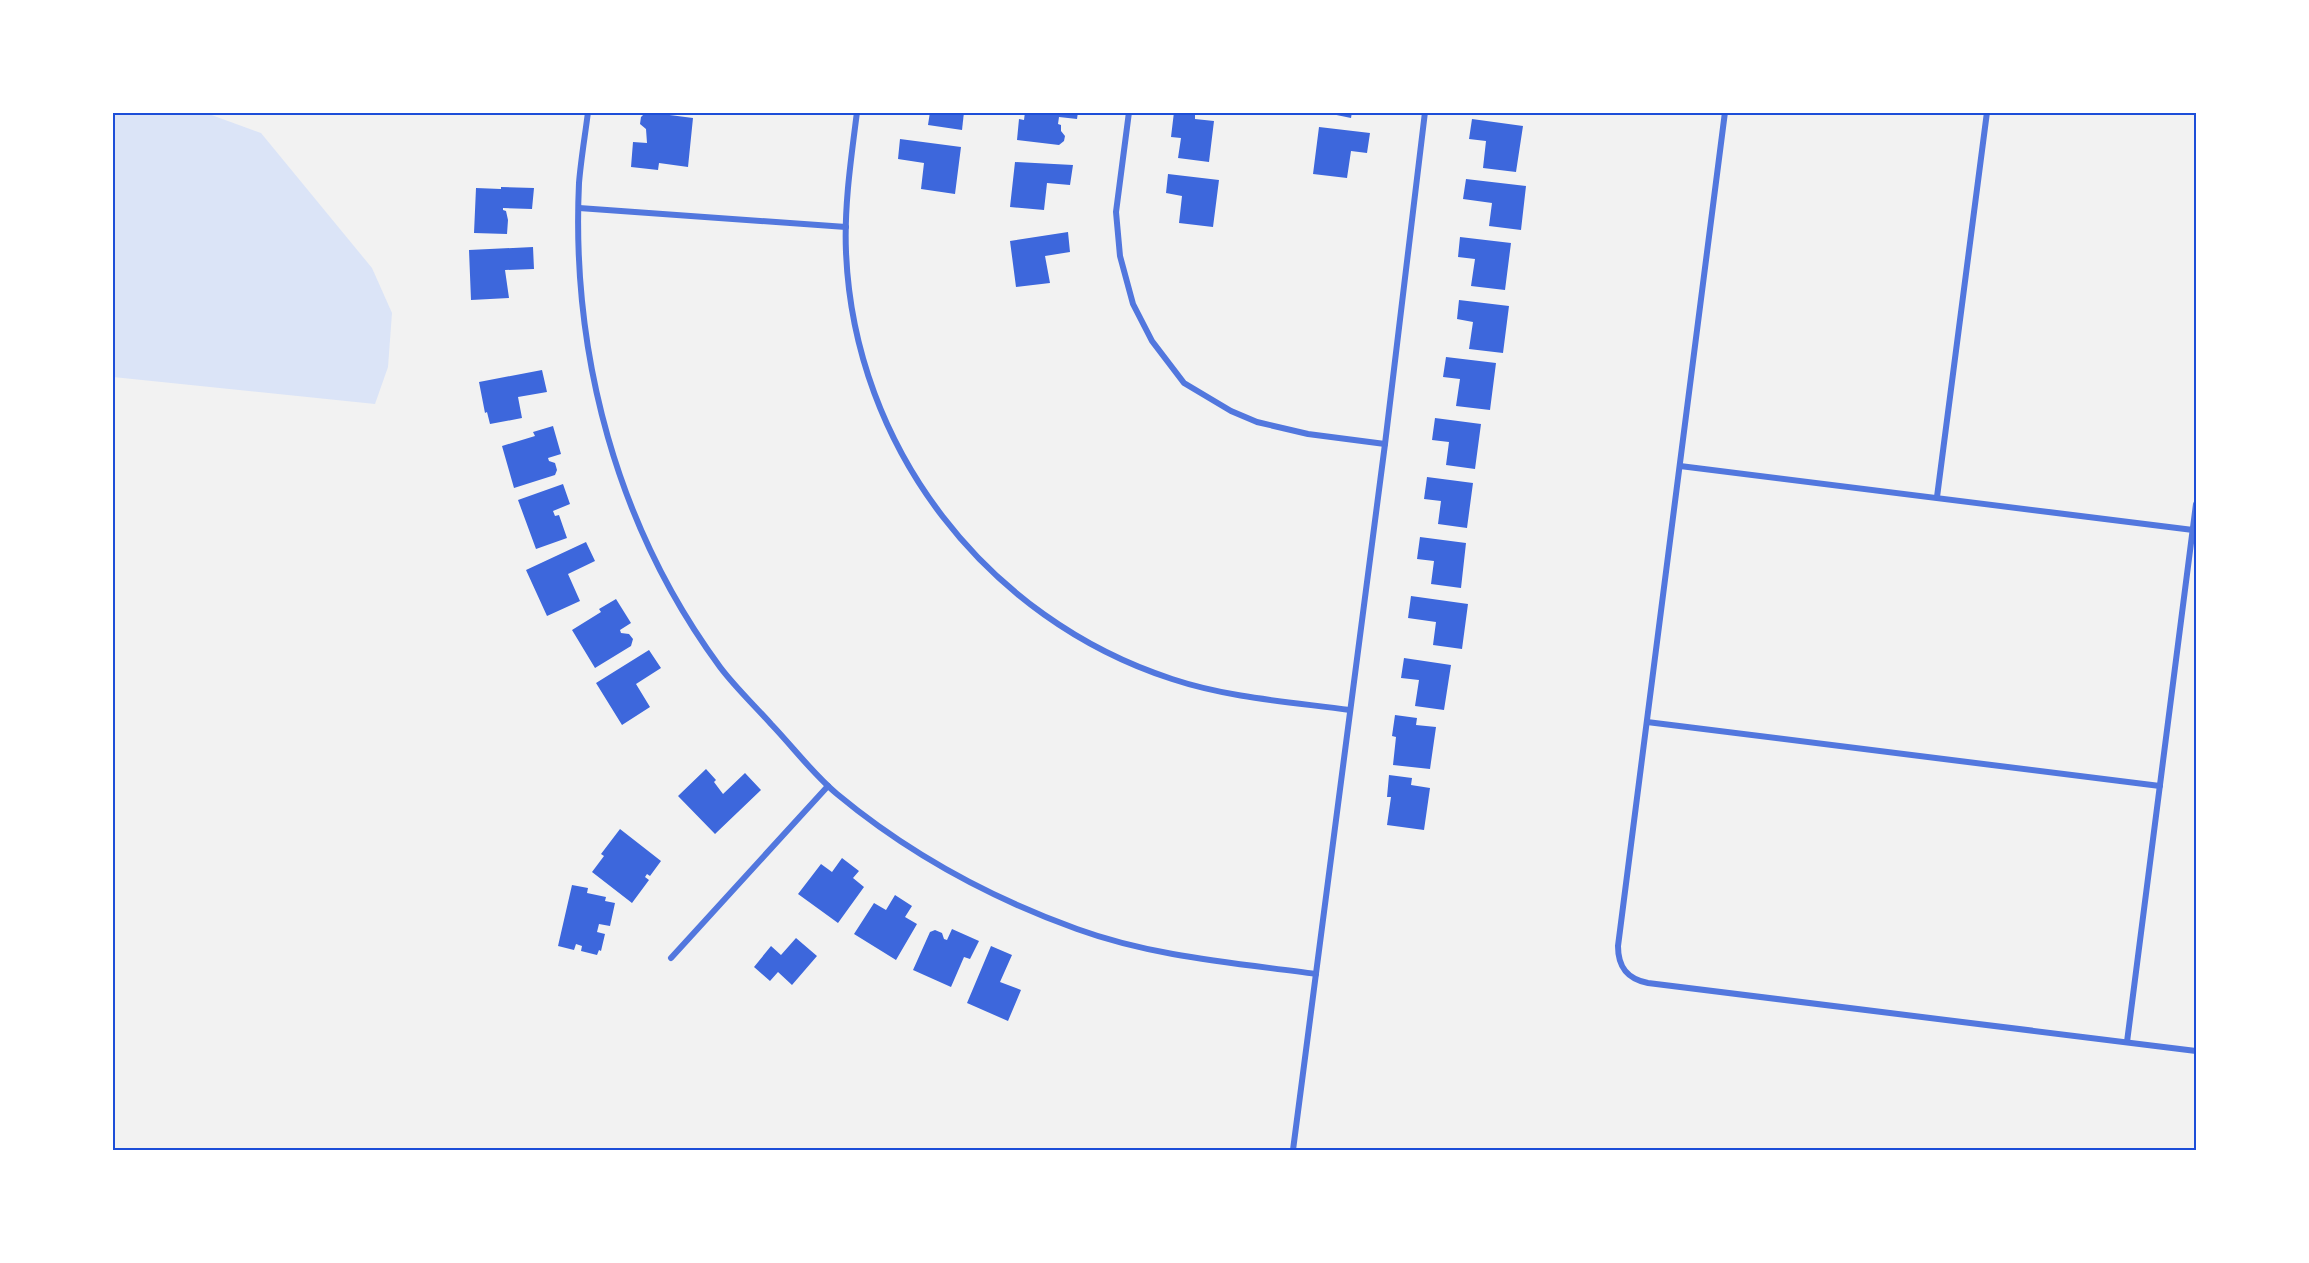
<svg xmlns="http://www.w3.org/2000/svg" width="2309" height="1263" viewBox="0 0 2309 1263" font-family="Bitter,serif">
	<style>
		.green { fill: #dbe4f7 }
		.building { fill: #3d67dc }
		.lines { fill: none; stroke-linecap: round; stroke-linejoin: round }
		.minor { stroke: #5277de; stroke-width: 6 }
		.neatline { fill: none; stroke: #1d4ed8; stroke-width: 2 }
	</style>
	<rect width="100%" height="100%" fill="#f2f2f2"/>
	<!-- green -->
	<path class="green" d="M112 113H206L261 133 372 268 392 313 388 367 375 404 113 377Z"/>
	<!-- building -->
	<g class="building">
		<path d="M646 112 693 118 688 167 659 163 658 170 631 167 633 142 647 143 646 129 640 124 641 117Z"/>
		<path d="M930 112H964L962 130 928 125Z"/>
		<path d="M1025 112H1078L1077 119 1059 117 1058 124 1061 125V131L1065 136 1064 141 1059 145 1017 140 1019 119 1024 120Z"/>
		<path d="M1174 112H1195V119L1214 121 1209 162 1178 158 1181 138 1171 137Z"/>
		<path d="M1322 112H1352L1351 118Z"/>
		<path d="M1472 119 1523 126 1516 172 1483 168 1486 141 1469 139Z"/>
		<path d="M1319 127 1370 133 1367 153 1351 151 1347 178 1313 174Z"/>
		<path d="M900 139 961 147 955 194 921 189 924 163 898 159Z"/>
		<path d="M1015 162 1073 165 1070 185 1047 183 1044 210 1010 207Z"/>
		<path d="M1168 174 1219 180 1213 227 1179 223 1182 196 1166 193Z"/>
		<path d="M1466 179 1526 186 1521 230 1489 226 1492 203 1463 199Z"/>
		<path d="M501 187 534 188 532 209 503 208V210L506 211 508 220 507 234 474 233 476 188 501 189Z"/>
		<path d="M1068 232 1070 252 1045 256 1050 283 1016 287 1010 241Z"/>
		<path d="M1460 237 1511 243 1505 290 1471 286 1475 259 1458 257Z"/>
		<path d="M533 247 534 269 505 270 509 298 471 300 469 250Z"/>
		<path d="M1459 300 1509 306 1503 353 1469 349 1473 322 1457 319Z"/>
		<path d="M1446 357 1496 363 1490 410 1456 406 1460 379 1443 377Z"/>
		<path d="M542 370 547 392 518 397 522 418 490 424 487 412 485 413 479 382Z"/>
		<path d="M1435 418 1481 424 1475 469 1446 465 1449 442 1432 440Z"/>
		<path d="M553 426 561 454 548 458 549 461 555 463 557 470 555 475 514 488 502 446 535 436 533 432Z"/>
		<path d="M1427 477 1473 483 1467 528 1438 524 1441 501 1424 499Z"/>
		<path d="M563 484 570 504 553 511 555 516 559 515 567 538 536 549 518 500Z"/>
		<path d="M1420 537 1466 543 1461 588 1431 584 1434 561 1417 559Z"/>
		<path d="M586 542 595 561 568 574 580 601 547 616 526 570Z"/>
		<path d="M1411 596 1468 604 1462 649 1433 645 1436 622 1408 618Z"/>
		<path d="M616 599 631 623 620 630 621 633 629 634 633 639 631 646 595 668 572 630 601 612 599 609Z"/>
		<path d="M649 650 661 668 636 684 650 707 622 725 596 683Z"/>
		<path d="M1404 658 1451 665 1444 710 1415 706 1419 680 1401 678Z"/>
		<path d="M1395 715 1417 718 1416 725 1436 727 1430 769 1393 765 1396 737 1392 736Z"/>
		<path d="M706 769 716 780 714 782 723 794 745 773 761 790 715 834 678 796Z"/>
		<path d="M1389 775 1412 778 1411 785 1430 788 1424 830 1387 825 1391 797H1387Z"/>
		<path d="M620 829 661 861 650 876 647 874 645 877 649 880 632 903 592 872 604 856 601 854Z"/>
		<path d="M842 858 859 871 853 878 864 887 838 923 798 894 821 864 832 872Z"/>
		<path d="M572 885 588 888 587 893 606 897 605 901 615 903 610 926 599 924 597 932 605 934 601 951 599 950 597 955 581 951 582 946 576 944 574 950 558 946Z"/>
		<path d="M895 895 912 906 905 917 917 924 896 960 854 934 874 903 886 910Z"/>
		<path d="M952 929 979 941 970 959 964 957 951 987 913 970 930 932 935 930 942 933 944 939 947 940Z"/>
		<path d="M796 938 817 956 792 985 778 972 770 981 754 967 771 946 781 955Z"/>
		<path d="M991 946 1012 955 1000 982 1021 990 1008 1021 967 1003Z"/>
	</g>
	<g class="lines">
		<!-- minor -->
		<g class="minor">
			<path d="M588 112C585 136 581 159 579 183 571 355 617 527 720 667 735 687 754 705 771 724 793 747 813 774 837 794 908 853 991 898 1077 929 1154 957 1236 963 1316 974"/>
			<path d="M857 112C851 159 844 206 846 252 854 448 987 619 1172 679 1229 698 1291 702 1350 710"/>
			<path d="M1129 112 1116 212 1120 256 1133 304 1152 341 1184 383 1231 411 1257 422 1308 434 1385 444"/>
			<path d="M1725 112 1618 946C1618 967 1627 979 1648 983L2196 1051"/>
			<path d="M579 208 846 227"/>
			<path d="M1680 466 2193 530"/>
			<path d="M1937 497 1987 112"/>
			<path d="M1647 722 2160 786"/>
			<path d="M671 958 828 786"/>
			<path d="M2127 1042 2196 504"/>
			<path d="M1293 1150 1385 444 1425 112"/>
		</g>
	</g>
	<!-- border -->
	<rect width="2309" height="1263" fill="none" stroke="#ffffff" stroke-width="228"/>
	<rect x="114" y="114" width="2081" height="1035" class="neatline"/>
</svg>
